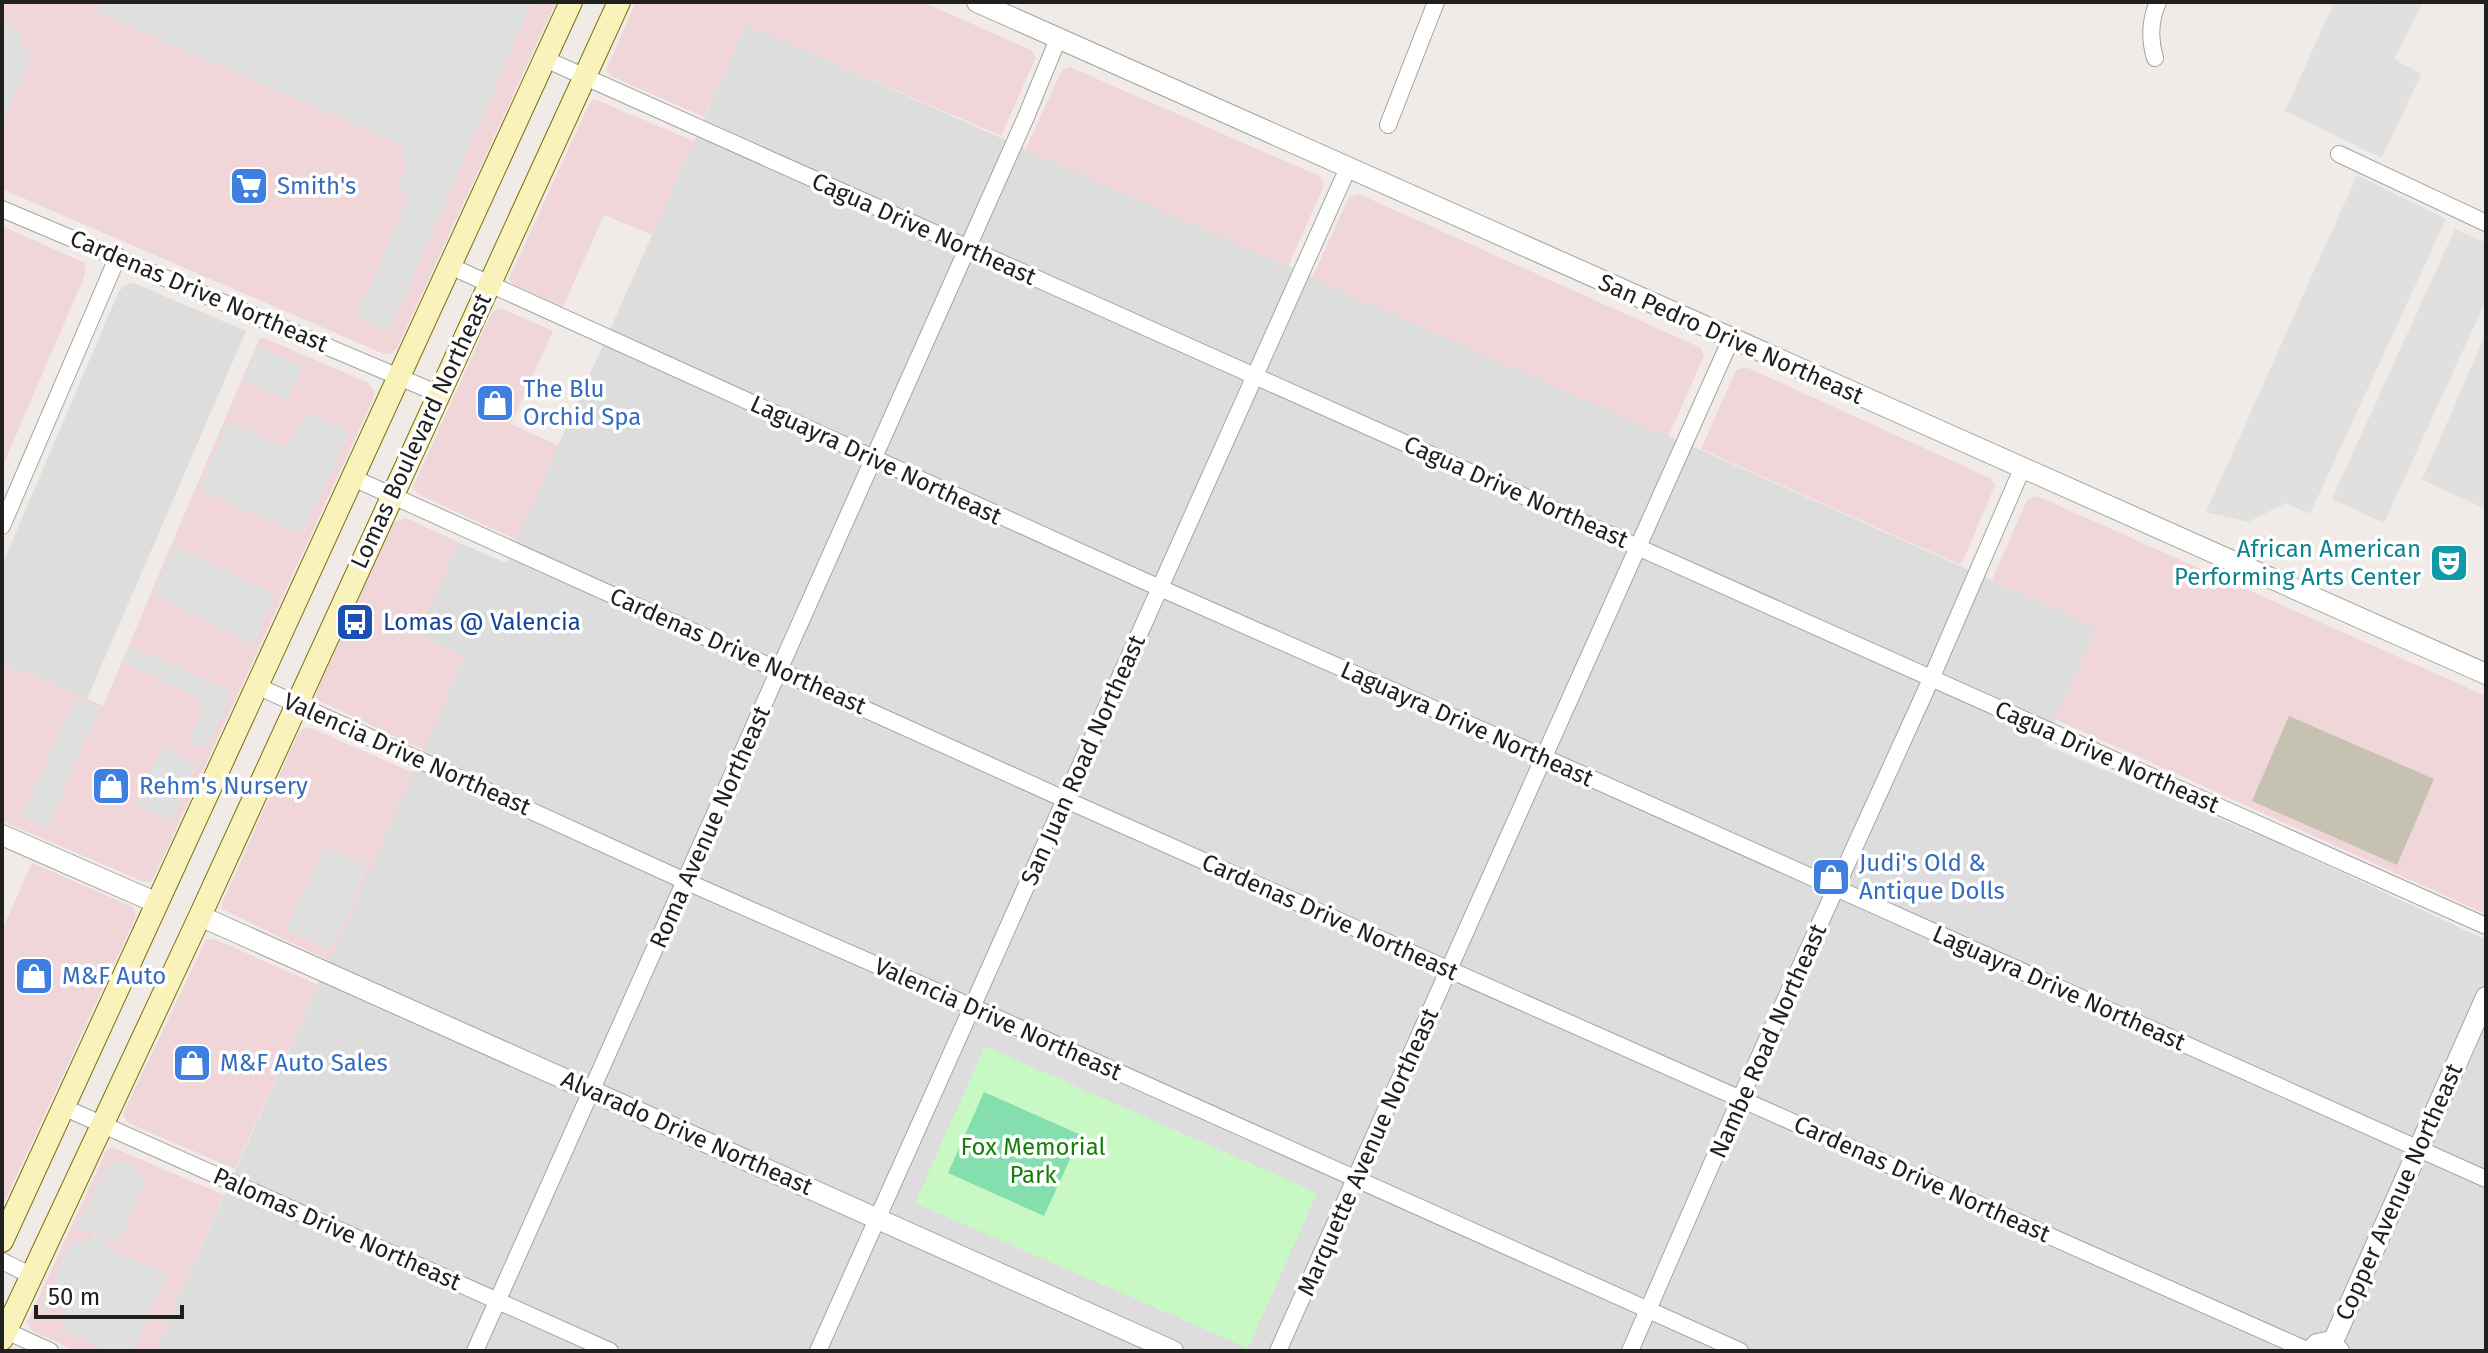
<svg xmlns="http://www.w3.org/2000/svg" width="2488" height="1353" viewBox="0 0 2488 1353" font-family="'Fira Sans',sans-serif">
	<style>
		.residential { fill: #dedddd }
		.commercial { fill: #f1d6d9 }
		.construction { fill: #c5c2b1 }
		.park { fill: #c8f9c4 }
		.pitch { fill: #85dead }
		.parking { fill: #e0e0e0 }
		.lines { fill: none; stroke-linecap: round; stroke-linejoin: round }
		.minor-casing { stroke: #a4a4a4; stroke-width: 18 }
		.tertiary-casing { stroke: #a4a4a4; stroke-width: 22 }
		.secondary-casing { stroke: #787106; stroke-width: 24 }
		.minor { stroke: #fff; stroke-width: 16 }
		.tertiary { stroke: #fff; stroke-width: 20 }
		.secondary { stroke: #f9f2bb; stroke-width: 22 }
		.labels { text-anchor: middle; dominant-baseline: central; stroke-width: 7; stroke-linejoin: round; paint-order: stroke }
		.shop-label { font-size: 24px; fill: #366cbe; stroke: #fff; text-anchor: start }
		.street-label { font-size: 24px; fill: #202020; stroke: #fff }
		.culture-label { font-size: 24px; fill: #0d838f; stroke: #fff; text-anchor: end }
		.transit-label { font-size: 24px; fill: #164399; stroke: #fff; text-anchor: start }
		.park-label { font-size: 24px; fill: #167f0c; stroke: #fff }
	</style>
	<rect width="100%" height="100%" fill="#f0ebe6"/>
	<!-- residential -->
	<g class="residential">
		<path d="M746 24 2097 627 2045 745 2291 849 2486 940V1351H155L464 657 418 634 458 542 506 563Z"/>
		<path d="M129 283 136 284 246 331 87 699 2 662V565L119 291Z"/>
	</g>
	<!-- commercial -->
	<g class="commercial">
		<path d="M2 2H556L397 348 392 353 384 354 2 189Z"/>
		<path d="M636 2H923L1031 50 1036 57 1001 136 746 25 704 117 611 76 606 70Z"/>
		<path d="M1070 67 1319 176 1324 185 1288 267 1025 150 1062 70Z"/>
		<path d="M594 99 694 141 652 235 604 215 563 307 514 285 509 279 589 104Z"/>
		<path d="M1359 194 1701 348 1704 356 1668 437 1312 278 1349 197Z"/>
		<path d="M2 226 85 263V275L2 468Z"/>
		<path d="M503 309 553 331 511 424 559 446 517 540 418 494 413 487 491 314 495 310Z"/>
		<path d="M264 338 367 382 374 391V397L154 877 150 882H144L2 821V662L103 706 259 339Z"/>
		<path d="M1746 367 1990 478 1995 485 1961 565 1701 449 1736 370Z"/>
		<path d="M2037 496 2486 696V914L2055 719 2097 627 1992 580 2027 500Z"/>
		<path d="M406 518 458 542 418 634 464 656 424 750 317 700 316 693 394 522Z"/>
		<path d="M311 728 414 773 329 961 222 909V903L298 734 302 729Z"/>
		<path d="M32 863 133 907 136 916 2 1207V930Z"/>
		<path d="M215 939 318 985 235 1169 128 1123 123 1114 206 940Z"/>
		<path d="M112 1147 224 1195 155 1351H76L32 1331 27 1323 106 1151Z"/>
	</g>
	<!-- construction -->
	<path class="construction" d="M2289 716 2434 779 2397 865 2252 801Z"/>
	<!-- park -->
	<path class="park" d="M985 1046 1317 1193 1248 1348 915 1203Z"/>
	<!-- pitch -->
	<path class="pitch" d="M984 1092 1081 1135 1044 1216 948 1173Z"/>
	<!-- parking -->
	<g class="parking">
		<path d="M100 2H532L389 332 356 317 408 198 396 191 407 165 400 144 96 12Z"/>
		<path d="M2377 2 2382 5 2384 2H2423L2394 59 2421 74 2382 158 2285 111 2334 3Z"/>
		<path d="M2 22 23 31 18 45 33 52 2 124Z"/>
		<path d="M2357 175 2446 219 2310 514 2286 503 2248 522 2206 512Z"/>
		<path d="M2455 229 2486 243V300L2384 523 2332 499Z"/>
		<path d="M2486 333V509L2422 480Z"/>
		<path d="M257 347 303 366 288 400 243 381Z"/>
		<path d="M305 412 350 432 302 535 199 489 228 422 288 447Z"/>
		<path d="M174 546 276 594 254 644 153 595Z"/>
		<path d="M129 646 233 691 205 749 188 742 202 712 199 710 204 700 122 662Z"/>
		<path d="M76 697 100 707 47 828 21 817Z"/>
		<path d="M162 747 197 763 172 820 136 804Z"/>
		<path d="M324 847 368 866 330 950 286 931Z"/>
		<path d="M126 1161 147 1177 119 1242 112 1238 106 1243 111 1250 167 1274 132 1351H108L66 1332 60 1308 40 1309 70 1244 91 1241 93 1232H75L106 1165Z"/>
	</g>
	<g class="lines">
		<defs>
			<g id="minor">
				<path d="M2155 58C2149 38 2150 20 2158 2"/>
				<path d="M545 59 2486 926"/>
				<path d="M1388 125 1436 2"/>
				<path d="M2339 154 2486 223"/>
				<path d="M2 209 439 394"/>
				<path d="M450 266 1142 580 1561 765 2486 1179"/>
				<path d="M353 478 1064 799 2309 1351"/>
				<path d="M2 526 118 256"/>
				<path d="M257 686 685 881 995 1017 1740 1351"/>
				<path d="M63 1107 610 1351"/>
				<path d="M2 1261 32 1276"/>
				<path d="M2 1329 50 1351"/>
				<path d="M475 1351 1026 117 1058 39"/>
				<path d="M818 1351 1348 168"/>
				<path d="M1278 1351 1731 339"/>
				<path d="M1630 1351 1740 1099 1931 679 2022 469"/>
			</g>
			<g id="tertiary">
				<path d="M977 2 2486 674"/>
				<path d="M2 835 157 903"/>
				<path d="M200 916 1173 1351"/>
				<path d="M2332 1344 2486 997"/>
				<path d="M2310 1351 2317 1344 2327 1342 2339 1351"/>
			</g>
			<g id="secondary">
				<path d="M2 1241 571 2"/>
				<path d="M2 1339 200 916 619 2"/>
			</g>
		</defs>
		<!-- minor casing -->
		<use href="#minor" class="minor-casing"/>
		<!-- tertiary casing -->
		<use href="#tertiary" class="tertiary-casing"/>
		<!-- secondary casing -->
		<use href="#secondary" class="secondary-casing"/>
		<!-- minor -->
		<use href="#minor" class="minor"/>
		<!-- tertiary -->
		<use href="#tertiary" class="tertiary"/>
		<!-- secondary -->
		<use href="#secondary" class="secondary"/>
	</g>
	<!-- icons -->
	<defs>
		<symbol id="supermarket-square" viewBox="-11 -11 22 22"><rect x="-9" y="-9" width="18" height="18" rx="4" fill="#3f7fe0" stroke="#fff"/><path d="M-6-5.5h2.5l.6 2H6L4.5 2H-2.5L-4.4-4H-6ZM-1.5 3.2a1.3 1.3 0 1 0 .1 0ZM3 3.2a1.3 1.3 0 1 0 .1 0Z" fill="#fff"/></symbol>
		<symbol id="shop-square" viewBox="-11 -11 22 22"><rect x="-9" y="-9" width="18" height="18" rx="4" fill="#3f7fe0" stroke="#fff"/><path d="M-5-2.5h2.3a2.7 3.5 0 0 1 5.4 0H5L5.5 6h-11ZM-1.5-2.5h3a1.5 2.3 0 0 0-3 0Z" fill="#fff"/></symbol>
		<symbol id="theatre-square" viewBox="-11 -11 22 22"><rect x="-9" y="-9" width="18" height="18" rx="4" fill="#0f9aa8" stroke="#fff"/><path d="M-5-5.5Q0-4 5-5.5V0Q5 5 0 6Q-5 5-5 0ZM-3.3-2.5H-1v1.5H-3.3ZM1-2.5H3.3v1.5H1ZM-2.8 1Q0 5.5 2.8 1Z" fill="#fff"/></symbol>
		<symbol id="bus-square" viewBox="-11 -11 22 22"><rect x="-9" y="-9" width="18" height="18" rx="4" fill="#1a4fb4" stroke="#fff"/><path d="M-5-6H5V4H4V6H2V4H-2V6H-4V4H-5ZM-3.5-4V0h7V-4ZM-3.5 1.2v1.5H-2V1.2ZM2 1.2v1.5H3.5V1.2Z" fill="#fff"/></symbol>
	</defs>
	<g fill-rule="evenodd">
		<use href="#supermarket-square" x="227" y="164" width="44" height="44"/>
		<use href="#shop-square" x="473" y="381" width="44" height="44"/>
		<use href="#theatre-square" x="2427" y="541" width="44" height="44"/>
		<use href="#bus-square" x="333" y="600" width="44" height="44"/>
		<use href="#shop-square" x="89" y="764" width="44" height="44"/>
		<use href="#shop-square" x="1809" y="855" width="44" height="44"/>
		<use href="#shop-square" x="12" y="954" width="44" height="44"/>
		<use href="#shop-square" x="170" y="1041" width="44" height="44"/>
	</g>
	<g class="labels">
		<!-- shop labels -->
		<g class="shop-label">
			<text x="277" y="186">Smith's</text>
			<text x="523" y="389">The Blu<tspan x="523" dy="28">Orchid Spa</tspan></text>
			<text x="139" y="786">Rehm's Nursery</text>
			<text x="1859" y="863">Judi's Old &amp;<tspan x="1859" dy="28">Antique Dolls</tspan></text>
			<text x="62" y="976">M&amp;F Auto</text>
			<text x="220" y="1063">M&amp;F Auto Sales</text>
		</g>
		<!-- street labels -->
		<g class="street-label">
			<text transform="translate(924 229) rotate(24)">Cagua Drive Northeast</text>
			<text transform="translate(199 291) rotate(23)">Cardenas Drive Northeast</text>
			<text transform="translate(1731 339) rotate(24)">San Pedro Drive Northeast</text>
			<text transform="translate(421 431) rotate(-65)">Lomas Boulevard Northeast</text>
			<text transform="translate(876 460) rotate(25)">Laguayra Drive Northeast</text>
			<text transform="translate(1516 492) rotate(24)">Cagua Drive Northeast</text>
			<text transform="translate(738 651) rotate(24)">Cardenas Drive Northeast</text>
			<text transform="translate(1467 724) rotate(24)">Laguayra Drive Northeast</text>
			<text transform="translate(407 754) rotate(24)">Valencia Drive Northeast</text>
			<text transform="translate(2107 757) rotate(24)">Cagua Drive Northeast</text>
			<text transform="translate(1083 760) rotate(-66)">San Juan Road Northeast</text>
			<text transform="translate(710 827) rotate(-66)">Roma Avenue Northeast</text>
			<text transform="translate(1330 917) rotate(24)">Cardenas Drive Northeast</text>
			<text transform="translate(2059 988) rotate(24)">Laguayra Drive Northeast</text>
			<text transform="translate(998 1019) rotate(24)">Valencia Drive Northeast</text>
			<text transform="translate(1768 1041) rotate(-66)">Nambe Road Northeast</text>
			<text transform="translate(687 1133) rotate(24)">Alvarado Drive Northeast</text>
			<text transform="translate(1368 1152) rotate(-66)">Marquette Avenue Northeast</text>
			<text transform="translate(1922 1179) rotate(24)">Cardenas Drive Northeast</text>
			<text transform="translate(2399 1192) rotate(-66)">Copper Avenue Northeast</text>
			<text transform="translate(337 1229) rotate(24)">Palomas Drive Northeast</text>
		</g>
		<!-- culture labels -->
		<g class="culture-label">
			<text x="2421" y="549">African American<tspan x="2421" dy="28">Performing Arts Center</tspan></text>
		</g>
		<!-- transit labels -->
		<g class="transit-label">
			<text x="383" y="622">Lomas @ Valencia</text>
		</g>
		<!-- park labels -->
		<g class="park-label">
			<text x="1033" y="1147">Fox Memorial<tspan x="1033" dy="28">Park</tspan></text>
		</g>
	</g>
	<!-- border -->
	<rect width="2488" height="1353" fill="none" stroke="#202020" stroke-width="8"/>
	<!-- scale -->
	<path d="M36 1305v12h146v-12" fill="none" stroke="#202020" stroke-width="4"/>
	<text x="48" y="1305" font-size="24" fill="#202020" stroke="#ffffff" stroke-width="6" paint-order="stroke">50 m</text>
</svg>
